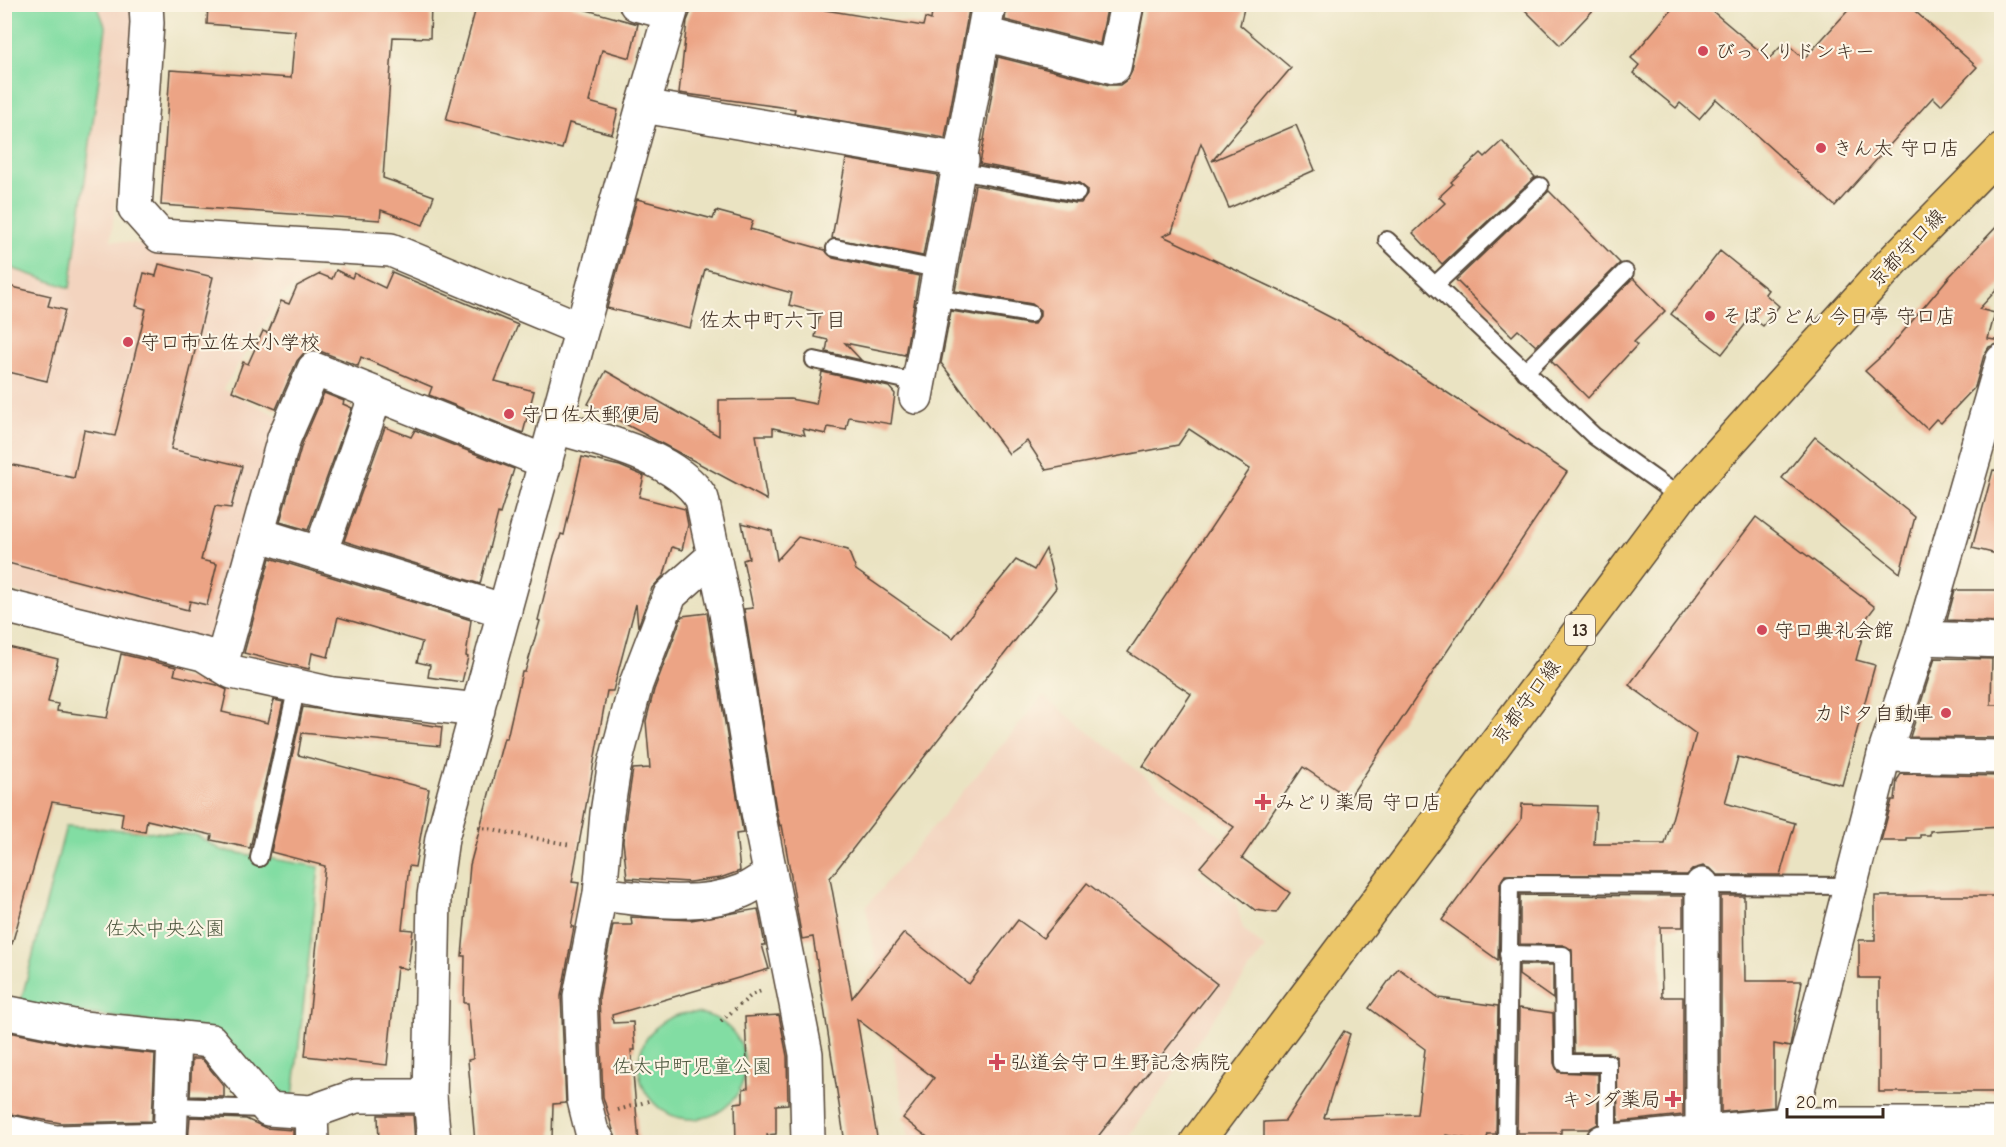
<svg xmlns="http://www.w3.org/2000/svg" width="2006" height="1147" viewBox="0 0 2006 1147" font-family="'Comic Neue','Klee One',sans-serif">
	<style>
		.built { fill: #f3d4bf }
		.green { fill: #82dda3; stroke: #5e8460; stroke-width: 1.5 }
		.building { fill: #eca485 }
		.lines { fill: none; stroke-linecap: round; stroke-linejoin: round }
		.lane-casing { stroke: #554637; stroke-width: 20 }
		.street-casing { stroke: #554637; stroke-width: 36 }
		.primary-casing { stroke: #554637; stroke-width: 36 }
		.path { stroke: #554637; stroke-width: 4; stroke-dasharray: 1.5 4.5; stroke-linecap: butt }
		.lane { stroke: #fff; stroke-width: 16 }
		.street { stroke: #fff; stroke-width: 33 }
		.primary { stroke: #ecc669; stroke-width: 33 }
		.poi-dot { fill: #d1495b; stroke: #fcf5e5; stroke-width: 2 }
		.labels { text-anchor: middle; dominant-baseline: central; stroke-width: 4.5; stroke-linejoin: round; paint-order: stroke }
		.shield { fill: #fcf5e5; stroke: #75675a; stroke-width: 1.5 }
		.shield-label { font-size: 18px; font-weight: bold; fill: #3b2a1e }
		.poi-label { font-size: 20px; fill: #3b2a1e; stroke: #fcf5e5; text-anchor: start }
		.street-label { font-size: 20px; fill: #3b2a1e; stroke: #fcf5e5 }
		.park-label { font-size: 20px; fill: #4d573f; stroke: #fcf5e5 }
		.neighbourhood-label { font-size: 21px; fill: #3b2a1e; stroke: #fcf5e5 }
	</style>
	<rect width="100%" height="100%" fill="#fcf5e5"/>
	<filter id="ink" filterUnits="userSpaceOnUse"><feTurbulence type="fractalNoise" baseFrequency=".0167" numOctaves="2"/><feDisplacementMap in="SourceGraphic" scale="12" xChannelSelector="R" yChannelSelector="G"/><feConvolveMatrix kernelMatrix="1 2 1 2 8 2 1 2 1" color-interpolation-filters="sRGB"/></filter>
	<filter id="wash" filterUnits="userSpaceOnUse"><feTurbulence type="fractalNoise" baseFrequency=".008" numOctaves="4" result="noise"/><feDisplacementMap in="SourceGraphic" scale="24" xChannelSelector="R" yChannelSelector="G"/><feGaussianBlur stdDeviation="1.35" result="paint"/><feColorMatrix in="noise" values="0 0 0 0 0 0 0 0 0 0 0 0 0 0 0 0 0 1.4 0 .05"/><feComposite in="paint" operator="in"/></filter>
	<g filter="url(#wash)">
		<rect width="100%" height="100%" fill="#eae3c2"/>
		<!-- built -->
		<g class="built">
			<path d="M4 5H131L136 22 111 240 316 270 281 296 223 389 282 418 221 631 207 643 5 589Z"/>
			<path d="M1043 696 1222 837 1196 872 1236 903 1243 929 1265 948 1125 1142H910L866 907Z"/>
		</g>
		<!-- green -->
		<g class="green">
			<path d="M5 4 97 5 106 28 70 288 5 266Z"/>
			<path d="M66 826 196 835 221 850 319 867 293 1097 277 1098 212 1030 20 1005Z"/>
			<circle cx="692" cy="1066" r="53"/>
		</g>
		<g id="blocks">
			<!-- building -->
			<g class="building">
				<path d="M208 4H431L430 38 393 37 383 178 434 196 423 225 381 210 380 220 161 205 170 70 291 78 295 31 207 24Z"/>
				<path d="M477 4H565L638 24 630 58 602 50 589 102 618 110 612 134 569 123 562 149 446 120Z"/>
				<path d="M694 4H788L923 26 925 18 931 20 933 4H970L945 138 794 113 795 109 679 93 687 21Z"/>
				<path d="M1007 4H1108L1100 44 1005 20Z"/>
				<path d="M1145 4H1245L1240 25 1291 68 1212 161 1296 125 1315 170 1229 208 1201 143 1172 232 1163 236 1278 290 1345 325 1567 472 1349 798 1303 767 1242 858 1290 893 1276 913 1255 910 1200 867 1234 827 1143 766 1191 694 1128 652 1250 469 1189 429 1178 445 1046 470 1027 441 1009 454 941 363 951 311 1028 324H1034L1040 316V310L1032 304 955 291 975 185 1075 203H1081L1087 195V189L1079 183 980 164 998 57 1109 85H1120L1128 79 1132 71Z"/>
				<path d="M1519 4H1599L1560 45Z"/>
				<path d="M1676 4H1704L1769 59 1785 42 1804 59 1854 4H1907L1977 67 1941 105 1933 97 1835 206 1716 99 1699 119 1680 103 1676 108 1633 73 1639 65 1631 58Z"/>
				<path d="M1502 141 1535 177 1442 264 1413 233 1445 203 1439 197 1453 184 1451 182 1481 153 1485 157Z"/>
				<path d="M846 159 938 175 923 256 832 238Z"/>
				<path d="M1549 191 1620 263 1536 346 1518 330 1512 336 1456 280Z"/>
				<path d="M637 199 713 219 716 211 753 221 750 229 825 250 833 258 919 276 905 355 845 343 861 360 826 352 828 340 815 337 820 313 789 305 792 293 705 269 690 328 607 308Z"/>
				<path d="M2001 222V285L1979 309 1995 313 1988 339 2001 341V343L1989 347 1984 355 1975 387 1941 423 1936 419 1927 429 1865 371 1886 352 1949 277Z"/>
				<path d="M1720 251 1768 290 1765 294 1779 306 1763 326 1751 317 1722 354 1671 314Z"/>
				<path d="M159 264 213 277 171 449 242 466 231 508 215 506 201 560 217 564 207 605 190 601 188 610 4 562V463L74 478 84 430 115 436 146 309 136 306 144 273 156 276Z"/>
				<path d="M336 270 352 278 354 273 385 288 392 272 518 325 495 381 534 391 523 433 429 395 432 387 361 357 358 366 320 351H311L303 354 297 361 276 409 232 391 243 362 248 364 263 331 268 333 281 301 289 304 297 286 320 274 332 279Z"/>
				<path d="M1633 278 1665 311 1634 342 1637 345 1588 398 1551 361Z"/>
				<path d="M4 285 51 296 48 306 65 310 47 381 4 371Z"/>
				<path d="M606 371 719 436V400L790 399 816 404 822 372 889 387 895 394 891 424 849 417 846 430 828 427 826 434 803 429 805 435 773 428V435H756L767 500 588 404Z"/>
				<path d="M324 393 344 401 343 404 352 408 308 530 280 522 302 444Z"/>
				<path d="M385 427 411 437 415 430 514 469 500 514 498 513 480 584 344 541Z"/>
				<path d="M1815 437 1915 517 1900 573 1782 478Z"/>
				<path d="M582 457 620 466 644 476 639 497 685 509 688 525 682 550 672 547 664 575 652 588 638 627 636 604 613 691H607L572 882 579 883 571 927H574L561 996 566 1103 553 1104 552 1140 475 1143 468 1060 473 1059 468 1003H464L465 956H462L470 865 504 738H507L522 672H525L540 621 538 620 554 556 561 534 564 535Z"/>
				<path d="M1993 470 2001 471V555L1972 548Z"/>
				<path d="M1756 517 1875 607 1868 616 1856 660 1875 665 1842 785 1738 757 1725 803 1795 823 1780 875H1717L1711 869 1703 866 1693 869 1687 875H1505L1500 884 1498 960 1442 920 1483 865 1521 820 1522 804 1596 806 1594 844H1665L1696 734 1629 685Z"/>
				<path d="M742 523 772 531 777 560 798 537 848 550 856 570 953 638 1016 560 1034 570 1046 549 1056 588 830 878 852 998 904 933 969 984 1018 920 1043 938 1087 883 1217 984 1093 1143H935L903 1118 934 1078 857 1019 878 1143H845L813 937 802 939 782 825 780 826 776 809 744 609 753 608 743 560 749 558Z"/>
				<path d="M270 558 471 620 466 656 468 657 462 682 428 677 430 665 417 662 422 642 338 617 328 657 312 653 309 669 244 653Z"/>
				<path d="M1955 590H2001V622L1947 620Z"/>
				<path d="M707 613 743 833 736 834 740 871 720 878 689 882 627 878 623 841 626 815 633 769 650 768 646 721 654 690 682 616Z"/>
				<path d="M4 646 58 659 48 702 58 704 57 711 107 718 121 654 176 667 174 675 217 685 227 690 222 712 268 723 274 700 283 702 250 848 211 840 212 835 147 820 145 832 121 827 123 813 52 802 12 944 4 943Z"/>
				<path d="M1935 658 1992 659 1991 705H2001V738L1910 737Z"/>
				<path d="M303 707 442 727 440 746 302 733 298 755 429 789 415 867 409 866 402 929 413 930 408 969 397 967 387 1065 305 1056 325 866 271 852Z"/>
				<path d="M1901 774 2001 776V827L1930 831V835H1920V838H1907V841H1881L1892 800H1895L1897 780Z"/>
				<path d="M1520 895 1683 896V927H1660L1662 997H1683V1115L1618 1122 1617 1057 1608 1053H1574L1572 950 1563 945 1520 944Z"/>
				<path d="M1721 896H1744L1745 981H1802L1790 1047 1774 1044V1107L1721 1112Z"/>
				<path d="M1875 896H2001V1092H1879V978H1859V940H1875Z"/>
				<path d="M758 909 765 945H762L769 969 612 1015 613 1023 633 1022 635 1050H631L639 1143H617L603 1097 599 997 613 925H632L631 917 691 920Z"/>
				<path d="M1519 965H1553V999L1519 975Z"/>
				<path d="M1398 968 1439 998 1498 1006 1496 1134H1488L1486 1142 1446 1135 1445 1143H1264V1122L1285 1121 1344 1031 1350 1034 1324 1118 1417 1114 1425 1049 1369 1008Z"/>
				<path d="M1519 1008 1553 1013 1554 1063 1558 1072 1598 1074V1124L1589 1129H1561V1133H1517Z"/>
				<path d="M779 1015 787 1056 788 1104 776 1105V1134L767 1135 768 1143H736L735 1103 743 1102V1089L748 1088 745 1017Z"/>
				<path d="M4 1031 79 1046 155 1054 152 1121 61 1123 4 1113Z"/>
				<path d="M192 1059H202L224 1086V1097L190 1096Z"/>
				<path d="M378 1115H413L415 1143H379Z"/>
				<path d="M190 1117 246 1119 266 1128 293 1130V1143H188Z"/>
			</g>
		</g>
	</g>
	<g filter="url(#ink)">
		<use href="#blocks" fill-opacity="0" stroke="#554637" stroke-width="1.5"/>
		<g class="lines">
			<defs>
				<g id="lane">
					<path d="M959 171 1077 193"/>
					<path d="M1387 240 1594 436 1680 497"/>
					<path d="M835 248 941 270"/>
					<path d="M1435 285 1540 186"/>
					<path d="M935 298 1030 314"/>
					<path d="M814 360 919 383"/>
					<path d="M1525 372 1625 272"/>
					<path d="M259 858 297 686"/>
					<path d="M1508 954 1563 955 1564 1063H1608V1142"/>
					<path d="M172 1106 267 1109"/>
					<path d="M1506 1142 1510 884 1851 886"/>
				</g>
				<g id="street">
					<path d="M146 4 147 23 135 208 160 236 391 250 581 329"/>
					<path d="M636 4 670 13"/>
					<path d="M984 34 1114 67 1127 4"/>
					<path d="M643 106 962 160"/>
					<path d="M916 397 989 4"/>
					<path d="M555 427C600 440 677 457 702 499L726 613 758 812 806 1054 808 1142"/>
					<path d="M257 534 505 611"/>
					<path d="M320 553 376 395"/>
					<path d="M4 606 203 654 232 672 297 686 333 694 478 710"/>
					<path d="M1922 638 2002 641"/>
					<path d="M221 665 284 438 314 369 546 462"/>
					<path d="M1884 755 2002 757"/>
					<path d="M1702 885V1132"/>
					<path d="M600 894C646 899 697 909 742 891 752 887 761 880 770 874"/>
					<path d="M4 1012 83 1028 211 1041 268 1109 311 1112 356 1096H430"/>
					<path d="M311 1112 312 1142"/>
					<path d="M4 1131 55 1142 170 1139 174 1037"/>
					<path d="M434 1142 430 1096 434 896 442 838 643 106 673 4"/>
					<path d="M599 1142 592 1132 584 1100 580 996 600 894 607 813 614 768 636 684 670 595 714 556"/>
					<path d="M1602 1142 1789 1124H2002"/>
					<path d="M1782 1142 1789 1124 1884 755 1922 638 2002 361"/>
				</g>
				<path id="primary" d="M1197 1142 1680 497 1893 261 2002 150"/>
			</defs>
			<!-- lane casing -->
			<use href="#lane" class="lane-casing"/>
			<!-- street casing -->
			<use href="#street" class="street-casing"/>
			<!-- primary casing -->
			<use href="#primary" class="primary-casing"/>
			<!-- path -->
			<g class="path">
				<path d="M478 827 571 845"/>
				<path d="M721 1021 753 994 761 991"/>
				<path d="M618 1110 652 1100"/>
			</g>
			<!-- lane -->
			<use href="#lane" class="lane"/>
			<!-- street -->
			<use href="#street" class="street"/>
			<!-- primary -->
			<use href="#primary" class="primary"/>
		</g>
	</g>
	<!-- markers -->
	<g class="poi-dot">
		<circle cx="1703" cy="51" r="6"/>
		<circle cx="1821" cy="148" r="6"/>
		<circle cx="1710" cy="316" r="6"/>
		<circle cx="128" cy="342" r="6"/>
		<circle cx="509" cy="414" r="6"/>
		<circle cx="1762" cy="630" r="6"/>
		<circle cx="1946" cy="713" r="6"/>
		<path d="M1260 793h6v6h6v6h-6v6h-6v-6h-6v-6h6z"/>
		<path d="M994 1053h6v6h6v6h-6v6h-6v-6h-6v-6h6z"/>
		<path d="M1670 1090h6v6h6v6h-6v6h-6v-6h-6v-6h6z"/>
	</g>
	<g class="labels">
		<!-- shield labels -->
		<rect class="shield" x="1565" y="615" width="30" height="30" rx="4.5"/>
		<g class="shield-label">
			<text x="1580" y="630">13</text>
		</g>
		<!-- poi labels -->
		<g class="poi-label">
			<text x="1715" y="51">びっくりドンキー</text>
			<text x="1833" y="148">きん太 守口店</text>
			<text x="1722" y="316">そばうどん 今日亭 守口店</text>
			<text x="140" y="342">守口市立佐太小学校</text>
			<text x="521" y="414">守口佐太郵便局</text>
			<text x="1774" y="630">守口典礼会館</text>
			<text x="1934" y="713" text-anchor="end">カドタ自動車</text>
			<text x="1275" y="802">みどり薬局 守口店</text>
			<text x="1010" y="1062">弘道会守口生野記念病院</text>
			<text x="1661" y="1099" text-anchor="end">キンダ薬局</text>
		</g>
		<!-- street labels -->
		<g class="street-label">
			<text transform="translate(1907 248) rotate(-46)">京都守口線</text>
			<text transform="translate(1526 702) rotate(-53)">京都守口線</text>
		</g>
		<!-- park labels -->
		<g class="park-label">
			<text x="165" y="928">佐太中央公園</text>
			<text x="692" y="1066">佐太中町児童公園</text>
		</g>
		<!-- neighbourhood labels -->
		<g class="neighbourhood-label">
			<text x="773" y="320">佐太中町六丁目</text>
		</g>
	</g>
	<!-- margin -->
	<rect width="2006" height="1147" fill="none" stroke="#fcf5e5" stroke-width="24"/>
	<!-- scale -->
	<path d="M1787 1108v9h96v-9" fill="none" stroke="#3b2a1e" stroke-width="3"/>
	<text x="1796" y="1108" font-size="18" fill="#3b2a1e" stroke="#fcf5e5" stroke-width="4.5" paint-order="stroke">20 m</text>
</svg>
